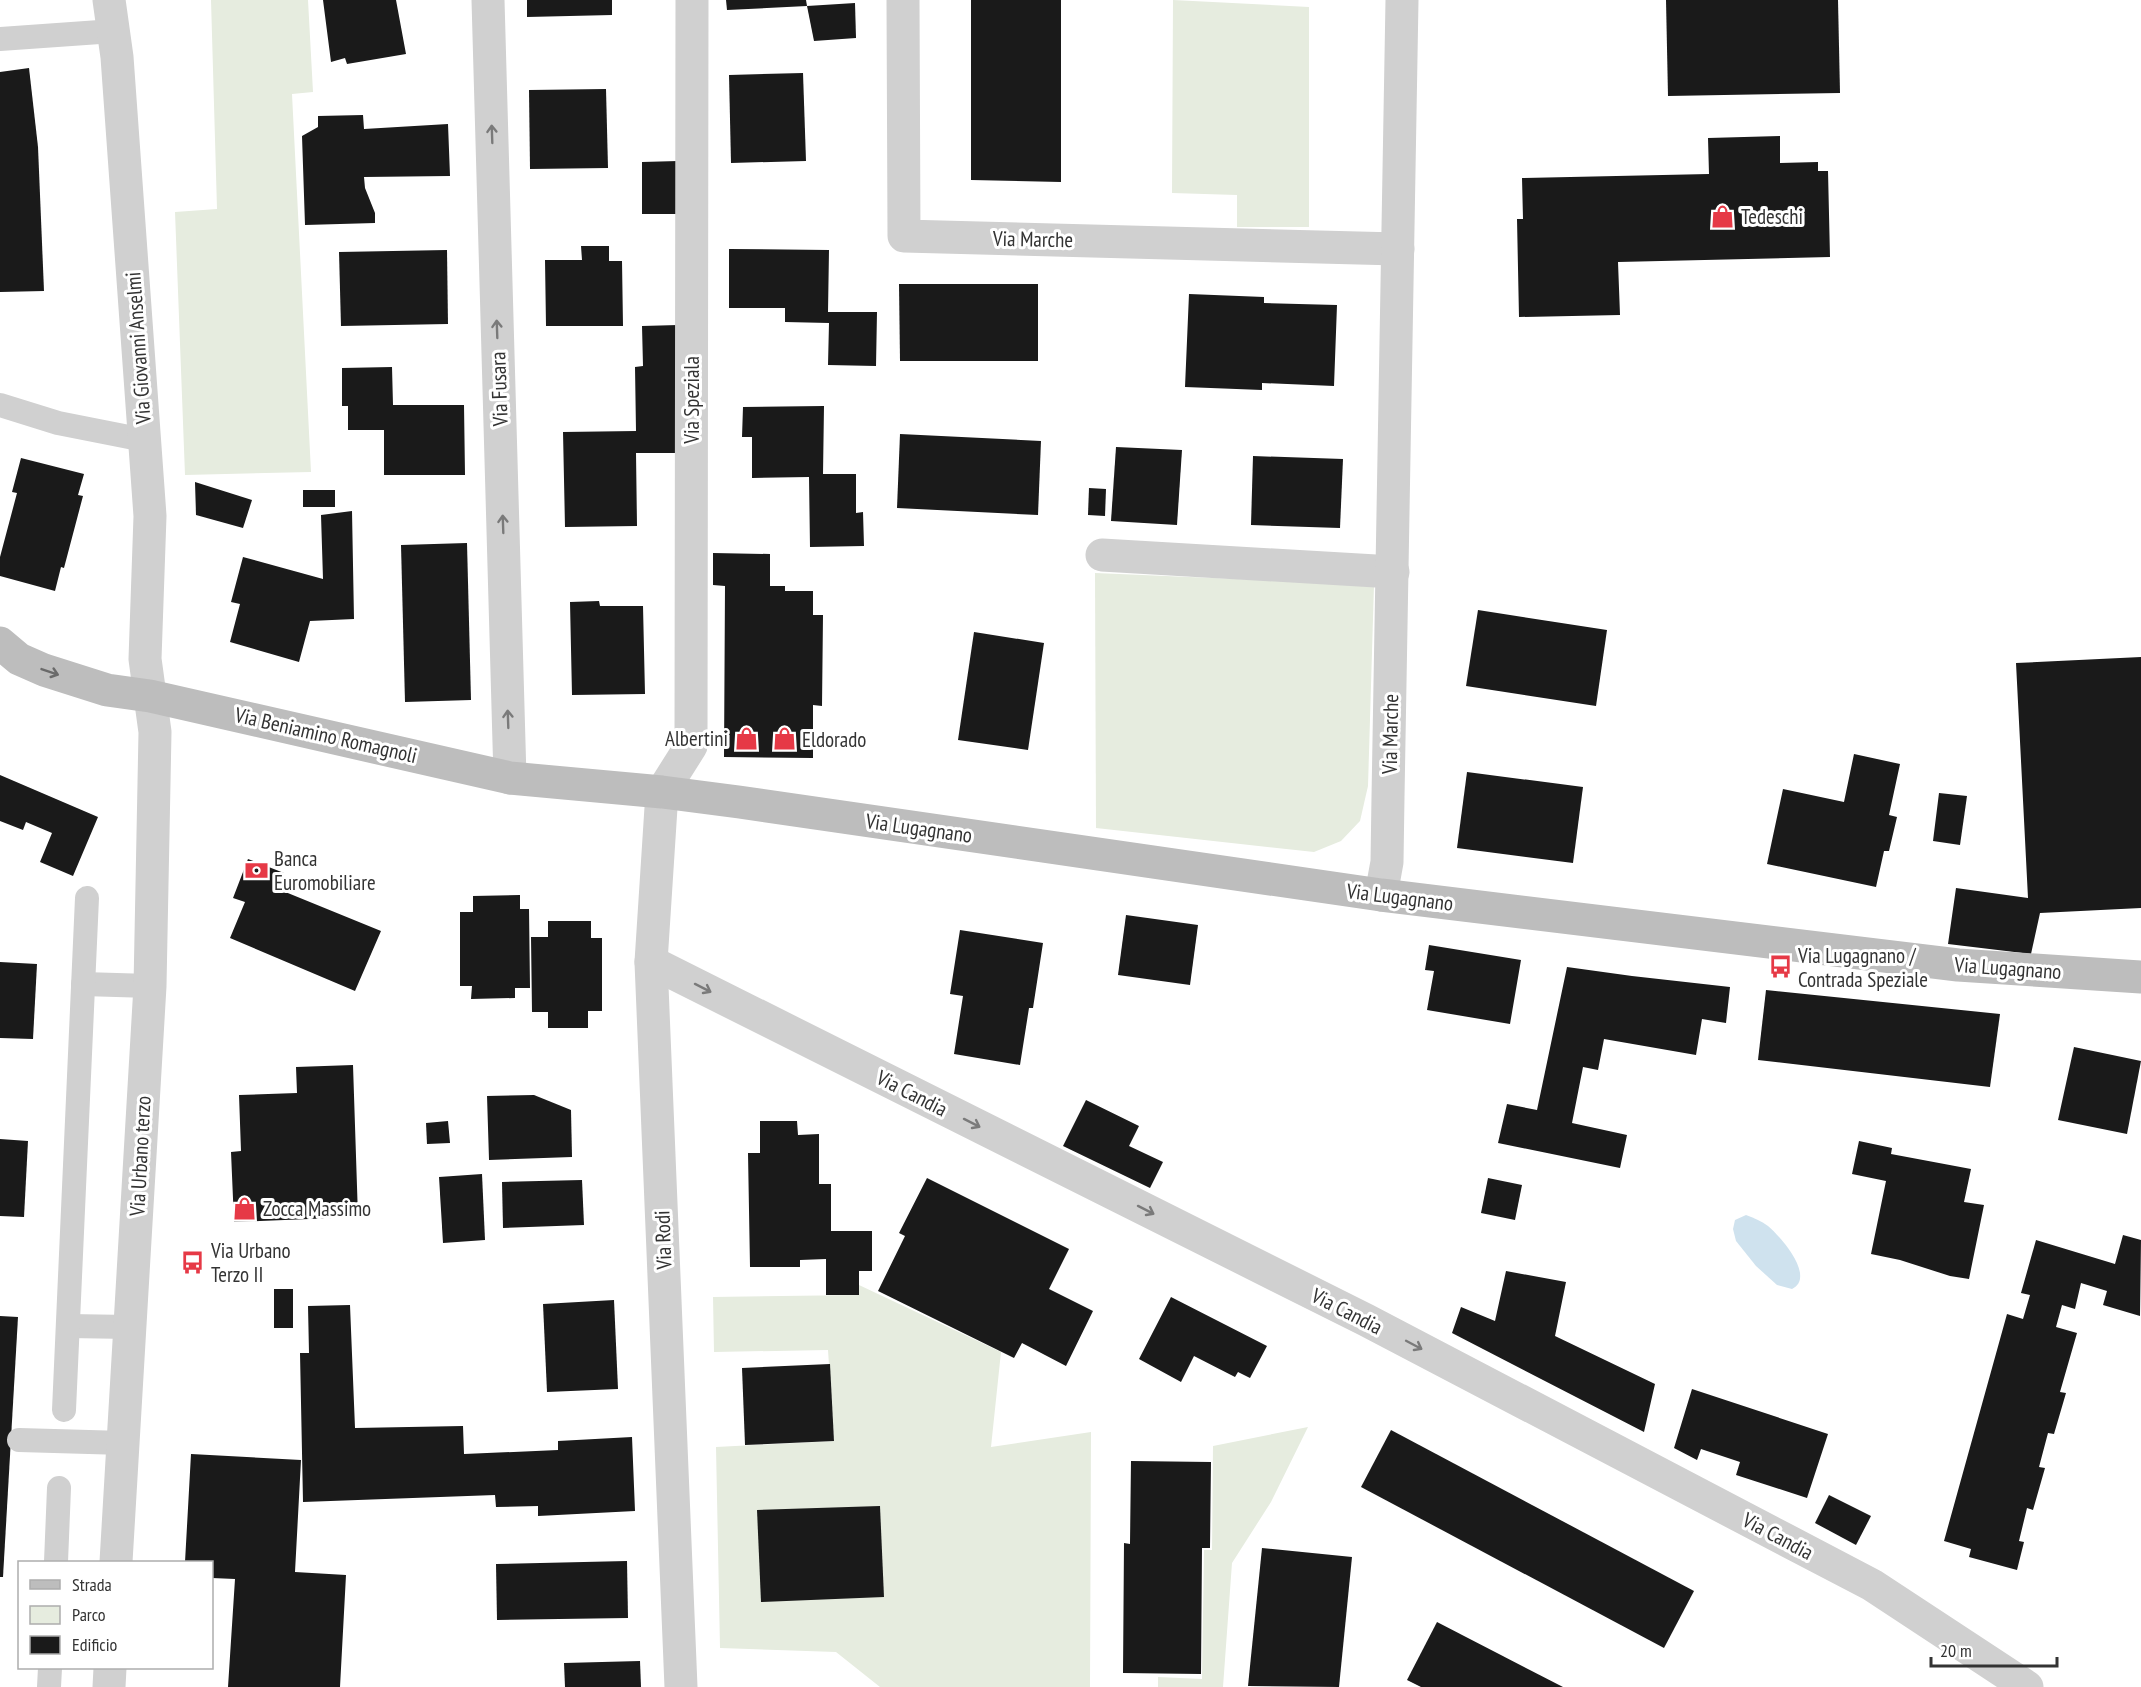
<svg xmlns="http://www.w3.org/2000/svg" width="2141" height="1687" viewBox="0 0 2141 1687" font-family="'PT Sans Narrow',sans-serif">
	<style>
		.green { fill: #e6ecdf }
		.water { fill: #cfe2ee }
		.building { fill: #1a1a1a }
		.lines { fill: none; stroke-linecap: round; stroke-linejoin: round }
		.service { stroke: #d0d0d0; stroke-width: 24 }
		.minor { stroke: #d0d0d0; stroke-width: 33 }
		.tertiary { stroke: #d0d0d0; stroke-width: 33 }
		.secondary { stroke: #bdbdbd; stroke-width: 33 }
		.oneway { stroke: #7a7a7a }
		.oneway2 { stroke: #6a6a6a }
		.labels { text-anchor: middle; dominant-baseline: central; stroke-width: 6; stroke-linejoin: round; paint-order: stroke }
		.poi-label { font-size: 21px; fill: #333; stroke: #fff; text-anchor: start }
		.street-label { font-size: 21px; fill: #333; stroke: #fff }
	</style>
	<rect width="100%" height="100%" fill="#fff"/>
	<!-- green -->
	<g class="green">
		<path d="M211 0H308L313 92 292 94 311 472 185 475 175 212 217 209Z"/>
		<path d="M1173 0 1309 7V227H1237V195L1172 193Z"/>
		<path d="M1095 573 1374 585 1368 786 1360 821 1341 841 1314 852 1096 828Z"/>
		<path d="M859 1285 1001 1352 991 1447 1091 1432 1090 1687H880L836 1652 720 1648 716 1447 834 1441 828 1350 714 1352 713 1297 859 1295Z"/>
		<path d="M1308 1427 1271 1502 1232 1563 1223 1687H1158V1677L1202 1679 1204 1550H1212L1213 1446Z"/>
	</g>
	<!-- water -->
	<path class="water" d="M1746 1215C1754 1218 1761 1221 1768 1226 1781 1237 1816 1277 1792 1289L1777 1285 1756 1266 1736 1241 1733 1229 1735 1220Z"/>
	<!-- building -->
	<g class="building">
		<path d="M323 0H396L406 54 347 64 345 58 331 62Z"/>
		<path d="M527 0H612V15L527 17Z"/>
		<path d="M726 0H806L807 6 727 10Z"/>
		<path d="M971 0H1061V182L971 180Z"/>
		<path d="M1666 0H1838L1840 93 1668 96Z"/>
		<path d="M855 3 856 38 814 41 807 6Z"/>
		<path d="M29 68 38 147 44 291 0 292V72Z"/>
		<path d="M803 73 806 161 731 163 729 75Z"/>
		<path d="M606 89 608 168 530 169 529 90Z"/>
		<path d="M363 115 364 129 448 124 450 176 364 177 365 188 375 213V223L305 225 302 136 318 127V116Z"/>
		<path d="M1780 136V163L1818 162V171H1828L1830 257 1618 262 1620 315 1519 317 1517 219H1523L1522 178 1709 174 1708 138Z"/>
		<path d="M678 161V214H642V162Z"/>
		<path d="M581 246H609V261H622L623 326H546L545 260H582Z"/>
		<path d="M729 249 829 250 828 312H877L876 366 828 365 829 323 785 322V308H729Z"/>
		<path d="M447 250 448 324 341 326 339 252Z"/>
		<path d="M899 284H1038V361H900Z"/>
		<path d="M1189 294 1264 297V303L1337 305 1334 386 1262 383V390L1185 387Z"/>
		<path d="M678 325V453H636L637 526 565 527 563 432 636 431 635 367 643 366 642 326Z"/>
		<path d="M392 367 393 405H464L465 475H384V430H348V406H342V368Z"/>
		<path d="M824 406 823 474H856V513L863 512 864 546 810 547 809 477 752 478V437H742L743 407Z"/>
		<path d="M900 434 1041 441 1038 515 897 508Z"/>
		<path d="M1116 447 1182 450 1177 525 1111 521Z"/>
		<path d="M1253 456 1343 459 1340 528 1251 525Z"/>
		<path d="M21 458 84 474 78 495 83 496 64 568 61 567 55 591 0 576V557L17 493 12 492Z"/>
		<path d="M195 482 252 500 243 528 196 515Z"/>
		<path d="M1089 488 1106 489 1105 516 1088 515Z"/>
		<rect x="303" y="490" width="32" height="17"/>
		<path d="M352 511 354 619 310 621 299 662 230 642 240 604 231 602 243 557 323 579 321 515Z"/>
		<path d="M467 543 471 700 405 702 401 545Z"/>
		<path d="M713 553 770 554V586H785V591H813V615H823L822 706 813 705V758L724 757 725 586 713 585Z"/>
		<path d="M599 601 600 606H643L645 694 572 695 570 602Z"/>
		<path d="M1478 610 1607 630 1596 706 1466 686Z"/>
		<path d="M974 632 1044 643 1028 750 958 740Z"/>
		<path d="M2141 657V908L2040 913 2031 954 1948 944 1956 888 2028 898 2016 663Z"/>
		<path d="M1854 754 1900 764 1889 815 1897 817 1889 851H1884L1876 887 1767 864 1783 789 1844 802Z"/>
		<path d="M1467 772 1583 787 1573 863 1457 848Z"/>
		<path d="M0 775 98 817 73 876 40 862 52 833 26 822 23 830 0 821Z"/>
		<path d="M1939 793 1967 796 1960 845 1933 841Z"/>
		<path d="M248 859 284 873 278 889 381 931 355 991 230 938 245 902 233 898Z"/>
		<path d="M520 895V909H529L530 988H515V998L471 999 472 986H460V912H473V896Z"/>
		<path d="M1126 915 1198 925 1190 985 1118 975Z"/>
		<path d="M548 921H591V938H602V1011H588V1028H548V1012H532L531 937H548Z"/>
		<path d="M960 930 1043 943 1033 1008H1029L1020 1065 954 1054 963 996 950 994Z"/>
		<path d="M1429 945 1521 960 1510 1024 1427 1010 1434 971 1425 970Z"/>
		<path d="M0 962 37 964 33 1039 0 1038Z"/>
		<path d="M1567 967 1632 976 1730 987 1726 1023 1702 1019 1696 1055 1604 1039 1598 1070 1583 1067 1572 1123 1627 1135 1620 1168 1498 1143 1507 1104 1537 1110Z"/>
		<path d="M1766 990 2000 1014 1990 1087 1758 1060Z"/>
		<path d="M2074 1047 2141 1061 2127 1134 2058 1120Z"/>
		<path d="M353 1065 358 1217 234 1222 231 1152 241 1151 239 1095 297 1093 296 1067Z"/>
		<path d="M534 1095 571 1110 572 1157 489 1160 487 1096Z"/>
		<path d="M1086 1100 1139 1126 1129 1146 1163 1162 1150 1188 1063 1146Z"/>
		<path d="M448 1121 450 1143 427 1144 426 1123Z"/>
		<path d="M760 1121H797L798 1135 819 1134V1184H831V1231H872V1271H859V1295H826V1259L800 1260V1267H750L748 1153H760Z"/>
		<path d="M0 1139 28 1141 24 1217 0 1216Z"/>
		<path d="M1859 1141 1892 1148 1891 1154 1971 1169 1964 1202 1984 1205 1969 1279 1950 1276 1900 1260 1871 1254 1886 1181 1852 1174Z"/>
		<path d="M482 1174 485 1240 443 1243 439 1177Z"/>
		<path d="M927 1178 1069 1249 1049 1289 1093 1311 1066 1366 1022 1343 1014 1358 878 1291 905 1236 899 1233Z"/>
		<path d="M1488 1178 1522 1185 1515 1220 1481 1213Z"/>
		<path d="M582 1180 584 1225 503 1228 502 1182Z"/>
		<path d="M2123 1235 2141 1240 2140 1316 2103 1305 2107 1291 2081 1283 2075 1309 2062 1305 2056 1327 2077 1333 2060 1392 2066 1393 2054 1434 2048 1433 2039 1467 2045 1468 2033 1510 2027 1508 2019 1541 2024 1542 2017 1570 1969 1557 1971 1549 1944 1541 2007 1314 2023 1319 2030 1295 2021 1293 2036 1240 2115 1264Z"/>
		<path d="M1506 1271 1566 1282 1555 1336 1655 1384 1644 1432 1452 1333 1461 1307 1495 1321Z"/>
		<rect x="274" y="1289" width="19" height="39"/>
		<path d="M1171 1297 1267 1346 1250 1378 1238 1372 1235 1377 1194 1356 1181 1382 1139 1359Z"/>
		<path d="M614 1300 618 1389 547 1392 543 1304Z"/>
		<path d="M350 1305 355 1428 463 1426 464 1454 558 1450V1441L632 1437 635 1511 538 1516V1506L496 1507 495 1495 303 1502 300 1353H309L308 1306Z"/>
		<path d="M0 1316 18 1317 3 1577H0Z"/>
		<path d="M830 1364 834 1441 745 1445 742 1368Z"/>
		<path d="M1692 1389 1828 1434 1807 1498 1736 1475 1740 1462 1701 1449 1697 1460 1674 1448Z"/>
		<path d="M1391 1430 1694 1591 1664 1648 1361 1487Z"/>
		<path d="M191 1454 301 1460 295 1572 346 1575 340 1687H228L235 1579 212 1578V1562H185Z"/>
		<path d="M1131 1461 1211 1462 1210 1548H1202L1201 1674 1123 1673 1124 1543 1130 1544Z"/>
		<path d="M1829 1495 1871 1516 1856 1545 1815 1523Z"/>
		<path d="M880 1506 884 1597 761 1602 757 1510Z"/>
		<path d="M1262 1548 1352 1557 1339 1687 1248 1686Z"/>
		<path d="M627 1561 628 1618 497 1620 496 1564Z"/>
		<path d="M1437 1622 1563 1687H1421L1407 1680Z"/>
		<path d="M640 1661 641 1687H565L564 1663Z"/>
	</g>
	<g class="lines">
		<!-- service -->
		<g class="service">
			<path d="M0 39 114 31"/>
			<path d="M0 405 58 423 144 440"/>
			<path d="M83 984 150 986"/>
			<path d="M68 1326 130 1327"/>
			<path d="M64 1410 87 898"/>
			<path d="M19 1440 124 1443"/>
			<path d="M56 1562 59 1488"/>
			<path d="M49 1687 50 1668"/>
		</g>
		<!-- minor -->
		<g class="minor">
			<path d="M488 0 510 778"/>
			<path d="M903 0 904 236 1398 249"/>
			<path d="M1102 555 1393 572"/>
			<path d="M1381 895 1387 862 1388 797 1402 0"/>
			<path d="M651 962 1366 1320 1872 1585 2027 1687"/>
			<path d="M681 1687 651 962 662 792 691 746 692 0"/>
		</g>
		<!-- tertiary -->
		<g class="tertiary">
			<path d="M109 0 117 57 150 516 145 659 155 732 150 986 116 1562"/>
			<path d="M109 1687 110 1668"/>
		</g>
		<!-- secondary -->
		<path class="secondary" d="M0 643 19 659 44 670 107 690 150 696 510 778 662 792 739 802 1381 895 1958 965 2141 977"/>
	</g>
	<!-- one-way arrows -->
	<defs><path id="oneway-shaft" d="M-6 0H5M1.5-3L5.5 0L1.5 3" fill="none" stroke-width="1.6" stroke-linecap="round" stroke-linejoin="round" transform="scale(1.5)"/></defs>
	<g class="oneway">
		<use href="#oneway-shaft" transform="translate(492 134) rotate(-92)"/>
		<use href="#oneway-shaft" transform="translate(497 329) rotate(-92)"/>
		<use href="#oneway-shaft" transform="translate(503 524) rotate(-92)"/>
		<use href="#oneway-shaft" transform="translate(508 719) rotate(-92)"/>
		<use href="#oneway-shaft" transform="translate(703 988) rotate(27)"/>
		<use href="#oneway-shaft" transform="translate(972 1123) rotate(27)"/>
		<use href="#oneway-shaft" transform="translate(1146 1210) rotate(27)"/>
		<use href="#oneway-shaft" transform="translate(1414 1345) rotate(28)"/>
	</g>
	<use class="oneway2" href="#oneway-shaft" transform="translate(50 672) rotate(19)"/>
	<!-- icons -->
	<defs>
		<symbol id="shop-bare" viewBox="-9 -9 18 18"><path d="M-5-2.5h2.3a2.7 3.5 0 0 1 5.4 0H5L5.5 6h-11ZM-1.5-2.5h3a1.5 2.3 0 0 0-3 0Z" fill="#e63946" stroke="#fff" stroke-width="2.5" paint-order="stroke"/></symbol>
		<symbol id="bank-bare" viewBox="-9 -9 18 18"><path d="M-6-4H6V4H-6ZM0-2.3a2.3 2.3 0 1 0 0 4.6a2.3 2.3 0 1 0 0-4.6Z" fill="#e63946" stroke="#fff" stroke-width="2.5" paint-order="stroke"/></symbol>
		<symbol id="bus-bare" viewBox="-9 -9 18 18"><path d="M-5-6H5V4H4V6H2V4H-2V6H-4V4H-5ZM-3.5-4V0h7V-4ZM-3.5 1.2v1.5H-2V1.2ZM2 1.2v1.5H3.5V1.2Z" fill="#e63946" stroke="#fff" stroke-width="2.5" paint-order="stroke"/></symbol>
	</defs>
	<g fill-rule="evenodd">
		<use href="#shop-bare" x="1706" y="200" width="33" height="33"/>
		<use href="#shop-bare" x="730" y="722" width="33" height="33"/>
		<use href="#shop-bare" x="768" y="722" width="33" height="33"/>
		<use href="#bank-bare" x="240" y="854" width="33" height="33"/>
		<use href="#bus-bare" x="1764" y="950" width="33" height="33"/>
		<use href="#shop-bare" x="228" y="1192" width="33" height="33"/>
		<use href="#bus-bare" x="176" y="1246" width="33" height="33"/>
	</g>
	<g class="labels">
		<!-- poi labels -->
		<g class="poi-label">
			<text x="1741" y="216">Tedeschi</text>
			<text x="728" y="738" text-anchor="end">Albertini</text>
			<text x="802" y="739">Eldorado</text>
			<text x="274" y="858">Banca<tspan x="274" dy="24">Euromobiliare</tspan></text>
			<text x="1798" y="955">Via Lugagnano /<tspan x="1798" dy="24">Contrada Speziale</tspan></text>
			<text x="263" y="1208">Zocca Massimo</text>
			<text x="211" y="1250">Via Urbano<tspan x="211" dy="24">Terzo II</tspan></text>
		</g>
		<!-- street labels -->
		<g class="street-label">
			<text transform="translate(1033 239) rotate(1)">Via Marche</text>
			<text transform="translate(138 348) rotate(-94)">Via Giovanni Anselmi</text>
			<text transform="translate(499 389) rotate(-92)">Via Fusara</text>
			<text transform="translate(691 400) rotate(-90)">Via Speziala</text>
			<text transform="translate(1390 734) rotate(-89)">Via Marche</text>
			<text transform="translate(326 735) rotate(13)">Via Beniamino Romagnoli</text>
			<text transform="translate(919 828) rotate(8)">Via Lugagnano</text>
			<text transform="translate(1400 897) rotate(7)">Via Lugagnano</text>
			<text transform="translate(2008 968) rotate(4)">Via Lugagnano</text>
			<text transform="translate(912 1093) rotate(27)">Via Candia</text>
			<text transform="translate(140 1156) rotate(-87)">Via Urbano terzo</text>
			<text transform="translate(663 1240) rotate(-92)">Via Rodi</text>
			<text transform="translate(1347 1311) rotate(27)">Via Candia</text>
			<text transform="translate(1778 1536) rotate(28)">Via Candia</text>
		</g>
	</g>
	<!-- legend -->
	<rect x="18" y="1561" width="195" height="108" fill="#ffffff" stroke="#adadad" stroke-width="1.5"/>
	<rect x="30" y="1580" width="30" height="9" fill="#bdbdbd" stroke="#adadad" stroke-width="1.5"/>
	<text x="72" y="1591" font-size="18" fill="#333333">Strada</text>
	<rect x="30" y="1606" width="30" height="18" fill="#e6ecdf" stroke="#adadad" stroke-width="1.5"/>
	<text x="72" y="1621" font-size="18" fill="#333333">Parco</text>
	<rect x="30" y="1636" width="30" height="18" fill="#1a1a1a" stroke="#adadad" stroke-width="1.5"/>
	<text x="72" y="1651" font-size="18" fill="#333333">Edificio</text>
	<!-- scale -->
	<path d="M1931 1657v9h126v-9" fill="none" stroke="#333333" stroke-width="3"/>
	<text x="1940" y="1657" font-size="18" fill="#333333" stroke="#ffffff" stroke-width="4.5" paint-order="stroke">20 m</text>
</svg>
